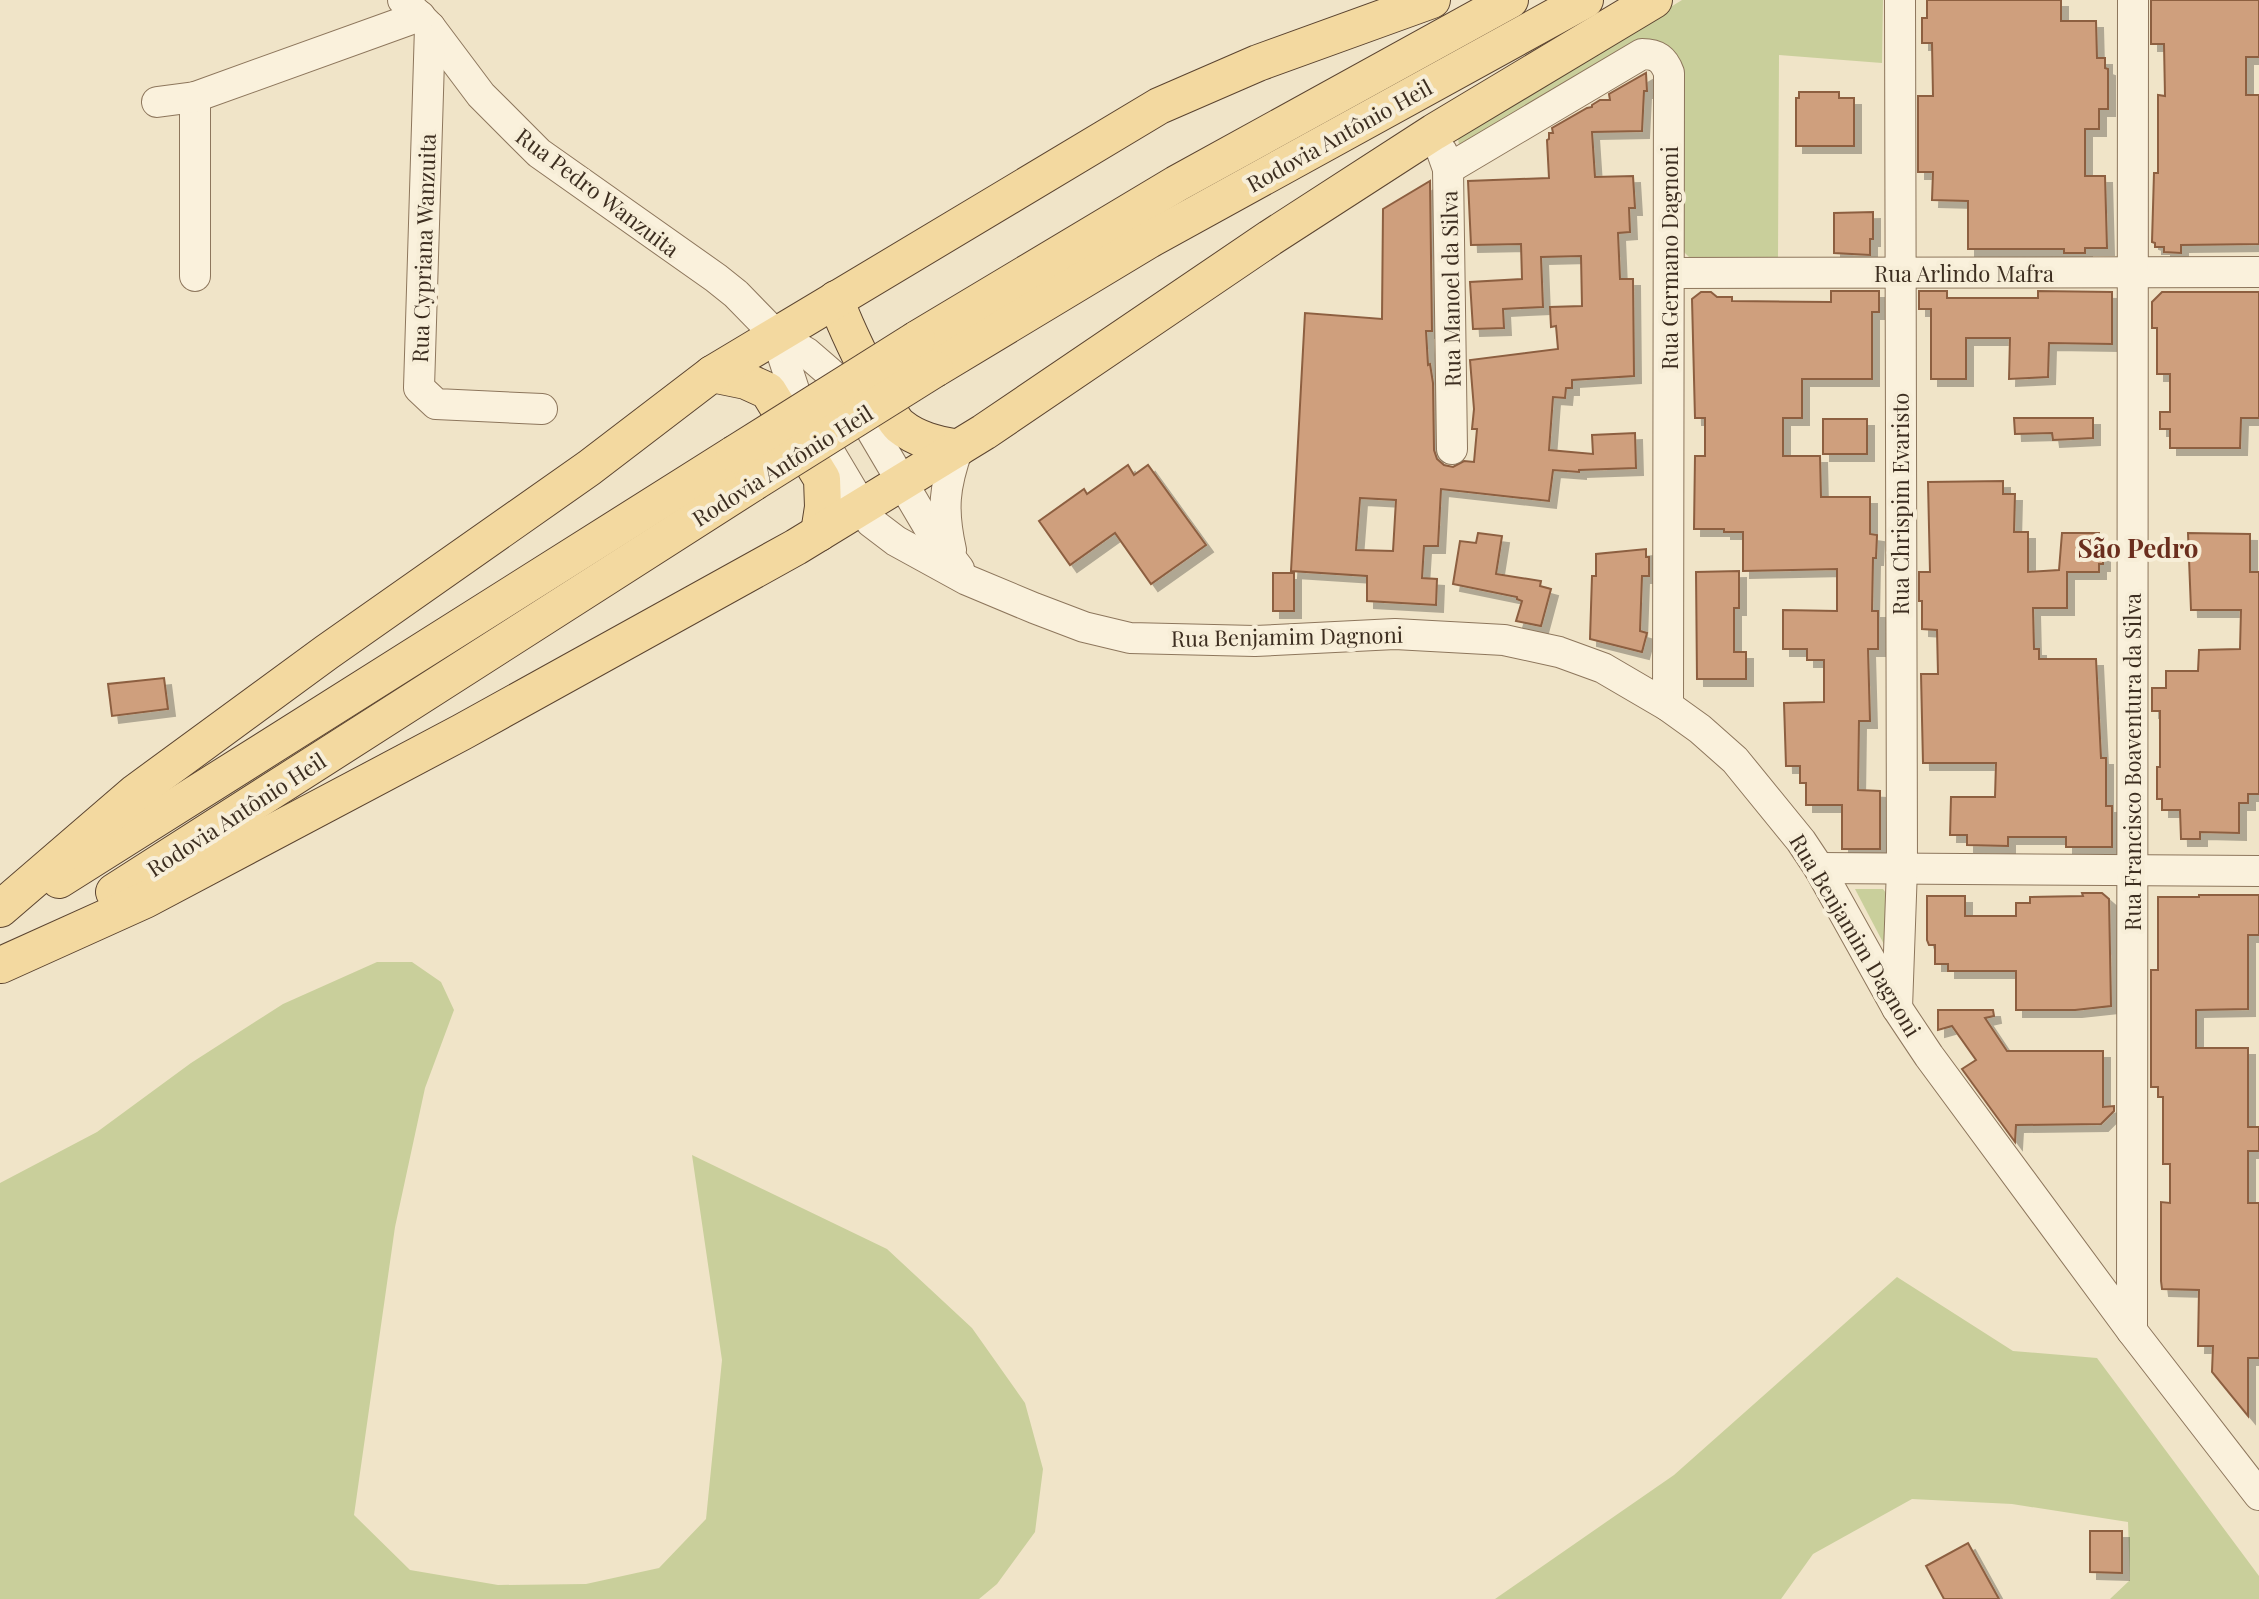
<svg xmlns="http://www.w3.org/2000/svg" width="2259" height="1599" viewBox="0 0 2259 1599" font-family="'Playfair Display',serif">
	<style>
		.green { fill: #c9cf9b }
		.building { fill: #cf9f7d; stroke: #8d5f41; stroke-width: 2; fill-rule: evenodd; filter: url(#shadow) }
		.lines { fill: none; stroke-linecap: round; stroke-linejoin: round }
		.minor-casing { stroke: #8d765c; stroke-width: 32 }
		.major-casing { stroke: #5b4430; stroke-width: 38 }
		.minor { stroke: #faf1dc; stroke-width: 30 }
		.major { stroke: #f3d9a0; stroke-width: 36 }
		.major-bridge-casing { stroke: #5b4430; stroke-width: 38; stroke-linecap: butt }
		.major-bridge { stroke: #f3d9a0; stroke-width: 36 }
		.labels { text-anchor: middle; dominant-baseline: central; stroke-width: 8; stroke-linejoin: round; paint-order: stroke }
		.street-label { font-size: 22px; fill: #3d2e20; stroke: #f7eed8 }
		.quarter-label { font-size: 26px; font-weight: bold; fill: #6b2e1e; stroke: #f7eed8 }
	</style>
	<defs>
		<filter id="shadow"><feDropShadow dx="7" dy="7" stdDeviation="0" flood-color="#0004"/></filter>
	</defs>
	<rect width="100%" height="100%" fill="#f0e4c8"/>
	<!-- green -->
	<g class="green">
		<path d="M1682 0H1883L1882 63 1779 55 1778 259H1691L1681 249 1672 57 1461 147 1459 145 1458 138Z"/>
		<path d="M1855 889H1883L1886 893 1887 950Z"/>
		<path d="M377 962H412L441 982 454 1010 425 1088 395 1227 354 1515 410 1570 498 1585 586 1584 659 1568 706 1519 722 1360 692 1155 887 1249 972 1328 1025 1403 1043 1469 1035 1532 997 1584 979 1599H0V1183L97 1132 191 1063 283 1004Z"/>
		<path d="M1897 1277 2013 1351 2097 1358 2259 1576V1599H2110L2130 1580 2128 1522 2012 1504 1912 1499 1813 1554 1781 1599H1495L1674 1475Z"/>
	</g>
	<!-- building -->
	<g class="building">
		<path d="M1927 0H2061V21H2096L2097 58H2105V68L2108 69V109H2099V129H2085V176H2105L2107 248H2085V253H2064V249H1968V201L1932 200 1933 172H1918V96H1933L1932 43H1922V18H1927Z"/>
		<path d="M2151 0H2259V57H2246V95H2259V244L2181 245V253L2164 252V247H2155V243L2152 242 2154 173H2158V95L2165 96 2164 44H2151Z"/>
		<path d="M1646 73 1647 91H1644L1642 131 1592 132 1595 177 1633 176 1635 208H1629L1630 232 1618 233 1620 279H1633L1634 376 1572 380V388H1566L1565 398 1553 397 1549 450 1593 454 1592 435 1635 433 1636 468 1579 470V472L1553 470 1549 501 1441 489 1438 546H1424L1422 578 1437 579 1436 605 1367 601V576L1291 571 1305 313 1382 319 1383 209 1430 181 1432 331H1426L1428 365 1430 364 1433 383 1434 450 1437 459 1444 465 1453 467 1464 461 1474 462 1477 429H1472L1474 409 1470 360 1558 349 1556 326 1551 327 1550 307 1582 306 1581 256 1541 257 1543 307 1503 309 1504 328 1473 329 1470 282 1522 279 1521 244 1471 245 1468 181 1549 178 1547 140 1549 139V133H1553L1552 128 1587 108 1592 107V105L1600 100H1610L1609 94ZM1360 498 1396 500 1393 551 1356 550Z"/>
		<path d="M1799 92H1839V98H1854V146H1796V98H1799Z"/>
		<path d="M1873 212V239H1870V255L1834 253V213Z"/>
		<path d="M1831 291H1879V312H1872V379H1802V418H1783V456H1820L1821 497H1870V534L1877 535 1876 558H1873L1872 611H1878V649H1868L1870 721H1859L1858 790 1880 791V849H1842V805H1806V783H1800V766H1786L1784 703 1824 702V660H1807V649H1783V610L1837 611V569L1743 571V532H1724V529H1694L1695 456H1705V418H1695L1692 299 1701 292H1711L1717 297H1732V301L1831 302Z"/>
		<path d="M1919 291H1947V298H2038V291L2112 292V344L2049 343 2048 377 2009 379 2010 338H1966V379H1931V309H1919Z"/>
		<path d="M2162 292H2259V418H2241L2240 448H2170V429H2160V412H2170V374H2157V328H2152V302Z"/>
		<path d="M2014 418H2093V438L2053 440 2052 433 2015 434Z"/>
		<rect x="1823" y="419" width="44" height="35"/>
		<path d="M1128 465 1134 475 1148 465 1206 545 1151 584 1115 533 1070 565 1039 521 1084 489 1087 494Z"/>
		<path d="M2003 481V494H2015L2014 532H2028V572L2059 570 2062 533H2099V541L2103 540V564H2099V572H2067V608H2033L2034 649H2039V659H2096L2101 758H2106V806H2112V847H2066V837H2008V846L1967 845V835H1950L1951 797H1995L1996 763H1923L1921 674H1938L1937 630 1922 629V601H1919V572H1930L1928 482Z"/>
		<path d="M1478 533 1502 536 1496 574 1541 581 1540 586 1551 589 1541 626 1516 621 1522 601 1517 599V597L1453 584 1460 541 1476 543Z"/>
		<path d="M2188 533 2250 534V572H2259V794H2248V803H2239V833L2200 832V839H2181L2180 810H2162V799H2157V767H2160V711H2152V688H2166V671H2198L2199 650 2240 649 2241 610H2191Z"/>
		<path d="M1646 549V557H1649V576H1642L1640 631 1647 633 1642 652 1590 639 1592 576H1596V554Z"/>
		<path d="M1739 571V608H1734V652H1746V679H1697L1696 572Z"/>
		<rect x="1273" y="573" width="21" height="38"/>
		<path d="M164 678 168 709 112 716 108 684Z"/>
		<path d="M2082 893H2102L2109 899 2111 1006 2075 1010H2016V971H1948V964H1935V945H1929L1927 940V896H1965V916H2016V903H2030V897L2083 896Z"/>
		<path d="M2199 895H2259V935H2248V1009L2196 1010V1048H2248V1127H2259V1151H2248V1203H2259V1358H2248V1416L2212 1372 2213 1346H2198L2199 1290 2162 1289 2161 1281V1202L2170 1203V1164H2163V1097H2158V1087H2151V970H2158V897H2199Z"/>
		<path d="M1938 1010H1993L1994 1016 1985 1018 2007 1051H2103V1107L2114 1106V1111L2101 1124 2016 1125 2015 1142 1962 1069 1976 1060 1952 1026 1938 1030Z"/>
		<path d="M2090 1531H2122V1573L2090 1572Z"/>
		<path d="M1968 1543 1999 1599H1944L1926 1566Z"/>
	</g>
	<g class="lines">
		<defs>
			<g id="minor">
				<path d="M403 0 430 27 481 95 539 153 716 278 736 294 776 335 807 353 829 372 853 399 935 538 959 569"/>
				<path d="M430 27 419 388 436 404 542 409"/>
				<path d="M195 97V276"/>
				<path d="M157 102 195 97 420 16"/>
				<path d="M1442 152 1448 169 1452 449"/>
				<path d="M1448 169 1642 54C1657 54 1664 59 1669 73L1668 706"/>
				<path d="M1669 273 2259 272"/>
				<path d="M776 335 796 396 871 522 896 541 967 580 1034 608 1084 627 1130 638 1255 641 1395 634 1504 640 1559 652 1603 668 1668 706 1700 729 1735 760 1801 841 1819 868 1897 1008 1929 1056 2132 1331 2259 1495"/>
				<path d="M951 550C942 510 944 487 958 448"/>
				<path d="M1819 868 2259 871"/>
				<path d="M1897 1008 1902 868 1900 0"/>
				<path d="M2132 1331 2133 0"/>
			</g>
			<g id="major">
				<path d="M836 299C841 319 887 415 900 426 917 440 937 444 958 448"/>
				<path d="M917 339 1176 184 1510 0"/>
				<path d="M935 369 1149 240 1585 0"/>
				<path d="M712 374 746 381 768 391 822 479 823 507 819 533"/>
				<path d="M59 880 734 454"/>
				<path d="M114 892 753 483"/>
				<path d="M0 909 136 792 327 652 589 468 712 374 1159 106 1258 63 1432 0"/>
				<path d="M1 965 145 900 462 732 796 547 984 432 1270 238 1434 132 1654 0"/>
			</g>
		</defs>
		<!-- minor casing -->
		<use href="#minor" class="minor-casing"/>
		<!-- major casing -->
		<use href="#major" class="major-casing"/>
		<!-- minor -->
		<use href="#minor" class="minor"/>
		<!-- major -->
		<use href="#major" class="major"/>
		<defs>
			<g id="major-bridge">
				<path d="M734 454 917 339"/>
				<path d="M753 483 935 369"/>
			</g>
		</defs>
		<!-- major-bridge casing -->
		<use href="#major-bridge" class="major-bridge-casing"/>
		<!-- major-bridge -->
		<use href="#major-bridge" class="major-bridge"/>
	</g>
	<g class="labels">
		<!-- street labels -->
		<g class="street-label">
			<text transform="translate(1339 135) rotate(-29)">Rodovia Antônio Heil</text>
			<text transform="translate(598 192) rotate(37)">Rua Pedro Wanzuita</text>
			<text transform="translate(423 248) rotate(-88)">Rua Cypriana Wanzuita</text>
			<text transform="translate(1669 258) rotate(-90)">Rua Germano Dagnoni</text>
			<text x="1964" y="273">Rua Arlindo Mafra</text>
			<text transform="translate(1450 289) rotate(-91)">Rua Manoel da Silva</text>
			<text transform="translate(782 465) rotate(-32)">Rodovia Antônio Heil</text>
			<text transform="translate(1900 504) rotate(-90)">Rua Chrispim Evaristo</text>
			<text transform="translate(1287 636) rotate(-1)">Rua Benjamim Dagnoni</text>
			<text transform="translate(2132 762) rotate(-90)">Rua Francisco Boaventura da Silva</text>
			<text transform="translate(236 814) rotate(-33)">Rodovia Antônio Heil</text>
			<text transform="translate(1856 935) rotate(59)">Rua Benjamim Dagnoni</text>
		</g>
		<!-- quarter labels -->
		<g class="quarter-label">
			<text x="2138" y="547">São Pedro</text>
		</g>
	</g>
</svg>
